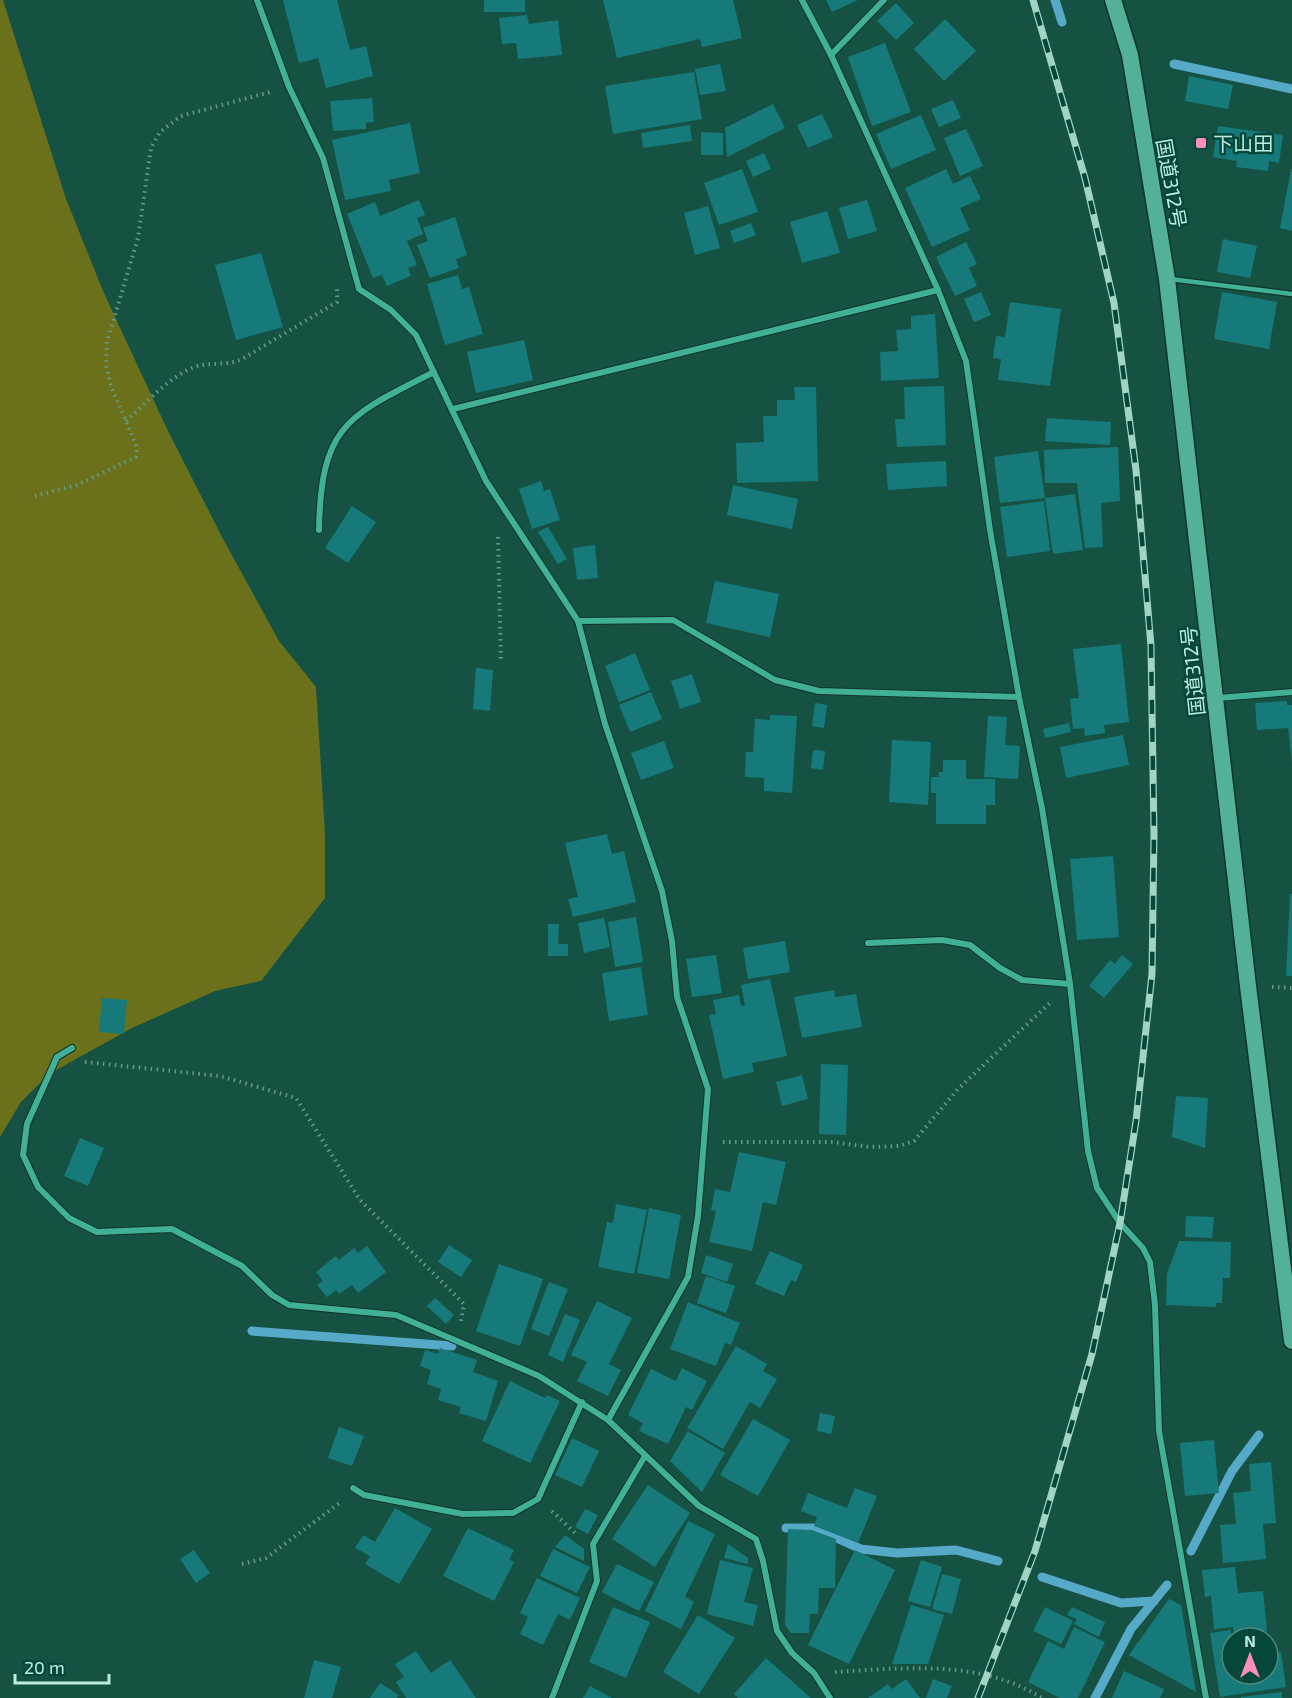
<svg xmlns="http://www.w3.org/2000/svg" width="1292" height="1698" viewBox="0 0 1292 1698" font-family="'Exo 2','Noto Sans JP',sans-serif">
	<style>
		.green { fill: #6a711a }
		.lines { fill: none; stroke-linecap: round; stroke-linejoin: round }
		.stream { stroke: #57aac7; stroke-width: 9 }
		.building { fill: #167a7a }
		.service-casing { stroke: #11342b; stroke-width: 7 }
		.minor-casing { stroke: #11342b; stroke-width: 8 }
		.trunk-casing { stroke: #11342b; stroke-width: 19 }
		.path { stroke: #659b8d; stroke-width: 4; stroke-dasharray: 1.5 4.5; stroke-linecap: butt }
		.service { stroke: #40b096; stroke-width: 4.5 }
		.minor { stroke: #40b096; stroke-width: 6 }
		.trunk { stroke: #52b198; stroke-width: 16 }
		.rail-casing { stroke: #a1d4c5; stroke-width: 7 }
		.rail { stroke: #05473a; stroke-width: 4.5; stroke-dasharray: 14; stroke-linecap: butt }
		.poi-dot { fill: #fe8ebd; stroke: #05473a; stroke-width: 2 }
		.labels { text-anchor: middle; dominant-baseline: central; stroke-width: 5; stroke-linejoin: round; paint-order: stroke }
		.poi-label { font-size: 20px; fill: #bcedde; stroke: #05473a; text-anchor: start }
		.street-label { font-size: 20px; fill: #bcedde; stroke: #05473a }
	</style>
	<rect width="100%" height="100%" fill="#165244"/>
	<!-- green -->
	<path class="green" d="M0 0H3L66 199 103 291 167 429 223 539 279 641 316 687 325 834V898L261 981 215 991 132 1028 49 1074 21 1102 0 1137Z"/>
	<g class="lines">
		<!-- stream -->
		<g class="stream">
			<path d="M1055 0 1062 22"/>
			<path d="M1174 64 1292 89"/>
			<path d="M252 1331 452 1346"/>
			<path d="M786 1528H814L861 1549 897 1553 956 1550 998 1561"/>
			<path d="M1191 1551 1232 1471 1259 1435"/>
			<path d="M1042 1577 1121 1603 1154 1601"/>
			<path d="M1095 1698 1131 1629 1167 1585"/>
		</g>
	</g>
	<!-- building -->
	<g class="building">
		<path d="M283 0H337L350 50 366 46 373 76 326 88 318 58 299 63Z"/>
		<rect x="484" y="0" width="41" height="12"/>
		<path d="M603 0H733L742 38 702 47 700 39 617 58Z"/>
		<path d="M826 0H858L832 12Z"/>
		<path d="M896 3 914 23 896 40 877 21Z"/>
		<path d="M527 15 529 24 558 20 562 55 518 59 516 43 502 44 499 18Z"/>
		<path d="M945 19 976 51 944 81 914 49Z"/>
		<path d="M885 43 911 112 872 126 848 57Z"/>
		<path d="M720 64 726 91 700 95 695 69Z"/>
		<path d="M694 72 702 119 613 134 605 86Z"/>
		<path d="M1189 76 1233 85 1228 109 1185 101Z"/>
		<path d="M372 98 374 122 366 123V129L333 131 330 101Z"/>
		<path d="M953 100 961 118 939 127 931 109Z"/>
		<path d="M773 104 785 128 727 157 725 128Z"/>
		<path d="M822 114 833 137 808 148 797 125Z"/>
		<path d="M921 115 936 150 891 169 876 134Z"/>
		<path d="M410 123 420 173 389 180 391 191 345 200 332 140Z"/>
		<path d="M690 125 692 141 643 148 641 133Z"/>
		<path d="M1218 126 1283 135 1279 163 1269 161 1268 171 1236 167 1237 161 1213 157Z"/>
		<path d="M966 129 983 166 960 176 944 138Z"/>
		<path d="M701 132 723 133V155H701Z"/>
		<path d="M764 153 771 169 753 177 746 161Z"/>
		<path d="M742 169 758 212 719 225 704 183Z"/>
		<path d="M946 169 953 184 970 176 981 199 960 208 970 230 932 247 905 188Z"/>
		<path d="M1291 169H1292V231L1280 228Z"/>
		<path d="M419 200 425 215 417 218 423 234 407 241 417 265 408 268 411 276 387 286 382 275 373 278 347 214 375 202 380 216Z"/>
		<path d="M867 200 877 231 848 239 839 208Z"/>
		<path d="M708 206 720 248 695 255 684 213Z"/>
		<path d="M827 211 840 253 802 263 790 222Z"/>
		<path d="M455 217 467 255 456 259 459 268 430 278 417 245 428 241 423 228Z"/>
		<path d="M751 223 756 235 734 243 730 231Z"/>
		<path d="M1223 239 1257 246 1250 278 1217 272Z"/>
		<path d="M966 242 977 264 969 268 977 286 955 296 936 257Z"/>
		<path d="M261 253 283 327 236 340 215 265Z"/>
		<path d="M458 275 462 289 469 287 483 334 445 345 427 284Z"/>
		<path d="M981 292 991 315 974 322 964 299Z"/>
		<path d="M1222 292 1277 302 1269 349 1214 339Z"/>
		<path d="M1010 302 1061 309 1050 386 998 380 1001 359 993 358 996 336 1005 337Z"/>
		<path d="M935 314 939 378 881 381 880 352 898 351 896 330 911 329V316Z"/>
		<path d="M524 340 533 380 476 393 467 352Z"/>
		<path d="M944 386 946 445 897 447 895 419H905L904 387Z"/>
		<path d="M794 387H816L818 481 737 483 736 443 764 442 763 416H777V400H795Z"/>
		<path d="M1047 418 1111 422 1110 445 1045 441Z"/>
		<path d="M1118 447 1120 501 1101 503 1103 547 1085 548 1077 483H1045L1044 450Z"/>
		<path d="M1038 451 1045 498 1000 503 994 457Z"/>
		<path d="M946 461 947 486 888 490 886 464Z"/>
		<path d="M541 481 544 491 550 489 560 520 532 529 519 489Z"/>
		<path d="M733 485 798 499 792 529 727 515Z"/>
		<path d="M1075 494 1083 550 1053 554 1045 498Z"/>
		<path d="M1044 501 1050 551 1007 557 1000 507Z"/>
		<path d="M352 506 376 522 348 563 325 548Z"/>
		<path d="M548 527 567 559 558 564 538 532Z"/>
		<path d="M595 545 598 578 577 580 573 548Z"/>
		<path d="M715 581 779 594 770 637 706 623Z"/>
		<path d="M1121 644 1129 722 1104 725 1105 733 1085 736 1084 728 1073 729 1070 699 1079 698 1073 649Z"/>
		<path d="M635 653 650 690 619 702 605 666Z"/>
		<path d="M476 668 493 670 490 711 473 709Z"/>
		<path d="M692 674 701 702 680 709 671 681Z"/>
		<path d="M651 692 662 719 630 732 619 705Z"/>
		<path d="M1287 701V705H1292V763L1288 728 1257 730 1255 703Z"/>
		<path d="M815 703 827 705 824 728 812 726Z"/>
		<path d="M770 715 797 716 792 793 764 791V778L745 777 746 752H753L755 719 770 720Z"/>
		<path d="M988 716 1007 717 1005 745 1020 746 1018 779 984 777Z"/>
		<path d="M1069 723 1071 732 1045 738 1043 729Z"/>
		<path d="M1123 735 1129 765 1066 778 1060 747Z"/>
		<path d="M892 740 931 742 928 805 889 802Z"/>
		<path d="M664 741 674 768 641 780 631 753Z"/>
		<path d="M813 750 825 751 823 770 811 768Z"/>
		<path d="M943 760H966V779H995V805H986V824H936V793H931V777H939V772H943Z"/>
		<path d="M607 834 612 854 624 851 636 902 573 917 568 899 578 897 565 843Z"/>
		<path d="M1113 856 1119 937 1077 940 1070 859Z"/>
		<path d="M1290 894H1292V976H1286Z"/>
		<path d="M636 917 643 962 615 967 608 922Z"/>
		<path d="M604 918 610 947 584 953 578 923Z"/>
		<path d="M548 924H559L558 944H568V956H548Z"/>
		<path d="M785 941 790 972 748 979 743 948Z"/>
		<path d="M716 955 722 993 692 997 686 959Z"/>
		<path d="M1122 955 1133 964 1104 998 1089 986 1110 960 1115 964Z"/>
		<path d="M641 967 648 1015 609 1021 602 973Z"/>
		<path d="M770 979 787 1056 752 1063 754 1072 723 1079 709 1015 716 1014 713 1000 739 995 741 1006 745 1005 741 985Z"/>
		<path d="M834 990 835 997 856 994 862 1027 802 1038 794 997Z"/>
		<path d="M102 998 127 1000 124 1034 99 1032Z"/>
		<path d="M821 1064 848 1065 846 1135 819 1134Z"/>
		<path d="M802 1075 808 1099 782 1106 776 1082Z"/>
		<path d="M1176 1096 1208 1098 1205 1148 1172 1137Z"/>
		<path d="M80 1138 104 1148 88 1186 64 1176Z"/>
		<path d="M739 1152 786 1162 776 1205 763 1202 752 1251 709 1242 716 1211 711 1210 715 1189 730 1192Z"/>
		<path d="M616 1204 647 1210 634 1274 598 1267 607 1222 613 1223Z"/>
		<path d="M649 1208 681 1215 669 1279 637 1273Z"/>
		<path d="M1186 1216 1214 1217 1212 1238 1185 1237Z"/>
		<path d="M1179 1241 1231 1242 1230 1278H1223L1222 1303H1216V1307L1166 1305 1167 1274Z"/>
		<path d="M449 1245 472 1260 461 1277 438 1262Z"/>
		<path d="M367 1246 386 1272 358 1293 352 1285 339 1294 336 1290 327 1297 317 1285 323 1281 316 1272 336 1256 339 1260 354 1248 358 1253Z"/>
		<path d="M770 1251 803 1265 796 1282 791 1280 784 1296 755 1284Z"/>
		<path d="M706 1255 733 1264 727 1282 701 1273Z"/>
		<path d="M499 1264 543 1279 520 1346 476 1331Z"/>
		<path d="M706 1276 735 1286 726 1313 697 1303Z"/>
		<path d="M549 1282 568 1289 549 1336 531 1329Z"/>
		<path d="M435 1298 454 1315 446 1324 427 1306Z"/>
		<path d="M597 1301 632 1318 609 1364 621 1370 608 1396 577 1381 587 1362 571 1355Z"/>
		<path d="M688 1302 740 1323 731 1345 725 1343 716 1366 670 1349Z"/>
		<path d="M565 1314 580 1320 563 1362 548 1355Z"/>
		<path d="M736 1346 767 1364 763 1371 777 1379 760 1408 750 1402 723 1449 687 1428Z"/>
		<path d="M440 1348 477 1360 473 1372 498 1381 486 1421 459 1413 461 1407 438 1400 441 1389 427 1384 431 1370 420 1366 425 1350 438 1354Z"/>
		<path d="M682 1368 707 1381 692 1410 686 1407 668 1444 639 1431 643 1423 628 1415 651 1369 676 1381Z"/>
		<path d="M510 1381 545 1398 547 1395 560 1401 530 1463 482 1441Z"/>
		<path d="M820 1413 835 1416 831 1434 817 1431Z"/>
		<path d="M753 1419 790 1440 758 1496 720 1475Z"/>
		<path d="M339 1427 364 1436 352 1466 328 1458Z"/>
		<path d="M688 1431 725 1453 702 1492 670 1461Z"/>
		<path d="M572 1438 599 1451 582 1487 555 1475Z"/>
		<path d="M1214 1440 1219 1493 1185 1496 1180 1443Z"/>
		<path d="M1271 1462 1276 1523 1263 1524 1266 1559 1223 1563 1220 1525 1236 1524 1233 1493 1251 1491 1249 1464Z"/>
		<path d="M648 1485 690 1513 655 1567 612 1539Z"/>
		<path d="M855 1488 877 1496 858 1543 814 1526 817 1517 801 1511 808 1493 847 1508Z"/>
		<path d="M395 1508 432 1529 399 1584 365 1564 370 1556 355 1548 363 1535 375 1542Z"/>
		<path d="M585 1509 598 1515 588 1534 575 1527Z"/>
		<path d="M688 1521 715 1534 685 1597 694 1602 681 1629 645 1611Z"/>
		<path d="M468 1528 514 1550 509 1560 514 1562 494 1601 443 1576Z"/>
		<path d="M788 1529 812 1530 836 1539 835 1588H819L818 1614H810L809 1633H791L785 1625Z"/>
		<path d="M565 1535 584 1549V1561L555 1547Z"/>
		<path d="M728 1544 748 1558V1564L724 1558Z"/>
		<path d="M553 1549 590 1567 577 1593 540 1576Z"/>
		<path d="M194 1550 210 1573 196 1583 180 1559Z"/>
		<path d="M855 1550 895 1570 849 1664 808 1645Z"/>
		<path d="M720 1560 753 1568 744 1602 758 1605 753 1626 707 1614Z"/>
		<path d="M921 1560 942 1567 930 1607 908 1601Z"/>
		<path d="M617 1564 654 1582 639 1611 602 1592Z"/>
		<path d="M1235 1567 1238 1593 1263 1591 1267 1631 1234 1634 1233 1627 1214 1629 1211 1596 1205 1597 1202 1570Z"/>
		<path d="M942 1574 961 1579 952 1614 932 1609Z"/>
		<path d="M537 1578 580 1598 570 1620 558 1614 543 1645 520 1634 528 1617 520 1613Z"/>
		<path d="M1169 1599 1181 1605 1196 1692 1129 1655Z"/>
		<path d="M911 1605 944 1615 928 1664H892Z"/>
		<path d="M613 1607 650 1622 626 1678 589 1662Z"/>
		<path d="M1045 1607 1073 1621 1061 1644 1033 1631Z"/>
		<path d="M1072 1607 1105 1622 1099 1637 1074 1624 1077 1619 1067 1615Z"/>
		<path d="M698 1615 735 1638 699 1694 663 1672Z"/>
		<path d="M1074 1627 1105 1642 1078 1698H1060L1028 1682 1048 1641 1064 1649Z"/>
		<path d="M1231 1630 1232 1674H1268V1654L1281 1652 1286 1687 1220 1697 1210 1633Z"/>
		<path d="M416 1651 431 1673 450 1660 476 1698H406L396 1682 404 1677 395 1664Z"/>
		<path d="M766 1658 811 1698H738L734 1694Z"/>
		<path d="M314 1660 341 1667 332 1698H304Z"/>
		<path d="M1124 1671 1164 1689 1160 1698H1112Z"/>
		<path d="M906 1679 920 1698H868L888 1684 892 1689Z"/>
		<path d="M933 1679 952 1686 947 1698H926Z"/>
		<path d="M380 1683 399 1695 397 1698H370Z"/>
		<path d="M590 1686 612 1698H583Z"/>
		<path d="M1282 1692V1698H1241V1697Z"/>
	</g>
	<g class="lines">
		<defs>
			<path id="service" d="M1170 279 1292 294"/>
			<g id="minor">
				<path d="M257 0 289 87 323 158 359 289 391 310 416 335 486 481 578 621 605 724 662 891 672 941 677 997 708 1089 698 1216 688 1277 608 1420"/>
				<path d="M802 0 831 55 938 290 966 361 990 530 1019 697 1042 808 1070 984 1088 1151 1097 1188 1120 1223 1143 1248 1150 1262 1155 1305 1159 1431 1206 1698"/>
				<path d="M831 55 884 0"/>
				<path d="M453 409 938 290"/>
				<path d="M319 530C321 424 348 416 434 372"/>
				<path d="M578 621 673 620 775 680 819 691 1019 697"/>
				<path d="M1218 698 1292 692"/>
				<path d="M868 943 942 940 970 945 1000 968 1022 980 1070 984"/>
				<path d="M72 1048 57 1057 27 1124 23 1155 38 1187 69 1218 97 1232 172 1229 242 1266 272 1295 289 1305 396 1315 539 1376 608 1420 699 1506 756 1539 763 1561 777 1631 792 1653 814 1673 830 1698"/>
				<path d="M353 1488 364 1495 463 1514 513 1513 538 1499 582 1402"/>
				<path d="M552 1698 597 1581 593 1544 645 1456"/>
			</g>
			<path id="trunk" d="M1113 0 1130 55 1167 279 1248 986 1292 1341"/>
		</defs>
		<!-- service casing -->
		<use href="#service" class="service-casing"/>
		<!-- minor casing -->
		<use href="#minor" class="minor-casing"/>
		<!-- trunk casing -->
		<use href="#trunk" class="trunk-casing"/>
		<!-- path -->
		<g class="path">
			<path d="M126 421C146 403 167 379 192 368 208 361 226 367 242 359L337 302V289"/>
			<path d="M35 496 77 485 136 457 137 447 112 389 106 365 107 342 138 238 151 148 160 132 181 116 270 92"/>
			<path d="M498 537 501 662"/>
			<path d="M1272 987 1292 988"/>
			<path d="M85 1062 220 1076 296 1098 360 1200 464 1304 461 1321"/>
			<path d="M723 1142H833L869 1147 899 1146 914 1141 958 1089 1052 1001"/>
			<path d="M552 1511 577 1535"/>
			<path d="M242 1564 266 1558 341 1502"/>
			<path d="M835 1672C905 1668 980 1659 1042 1698"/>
		</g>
		<!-- service -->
		<use href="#service" class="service"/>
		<!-- minor -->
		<use href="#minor" class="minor"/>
		<!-- trunk -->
		<use href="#trunk" class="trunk"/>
		<defs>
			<path id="rail" d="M978 1698 1035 1551 1092 1354 1120 1223 1136 1121 1152 974 1154 834 1151 646 1136 470 1114 303 1085 178 1033 0"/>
		</defs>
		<!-- rail casing -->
		<use href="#rail" class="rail-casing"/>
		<!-- rail -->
		<use href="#rail" class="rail"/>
	</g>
	<!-- markers -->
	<rect class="poi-dot" x="1195" y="137" width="12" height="12" rx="3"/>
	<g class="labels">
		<!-- poi labels -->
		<g class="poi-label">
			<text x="1213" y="143">下山田</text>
		</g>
		<!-- street labels -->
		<g class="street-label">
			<text transform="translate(1172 183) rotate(80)">国道312号</text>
			<text transform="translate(1192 671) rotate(-96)">国道312号</text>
		</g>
	</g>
	<!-- north arrow -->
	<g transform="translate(1250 1656)"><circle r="28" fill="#05473a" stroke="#4e897c" stroke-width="1.5"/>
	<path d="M0-4.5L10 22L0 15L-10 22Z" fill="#fe8ebd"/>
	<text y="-9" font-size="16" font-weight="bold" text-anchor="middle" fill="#bcedde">N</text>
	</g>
	<!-- scale -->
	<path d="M15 1674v9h94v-9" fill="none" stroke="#bcedde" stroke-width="3"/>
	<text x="24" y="1674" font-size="18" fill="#bcedde" stroke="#05473a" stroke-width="4.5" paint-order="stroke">20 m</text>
</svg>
